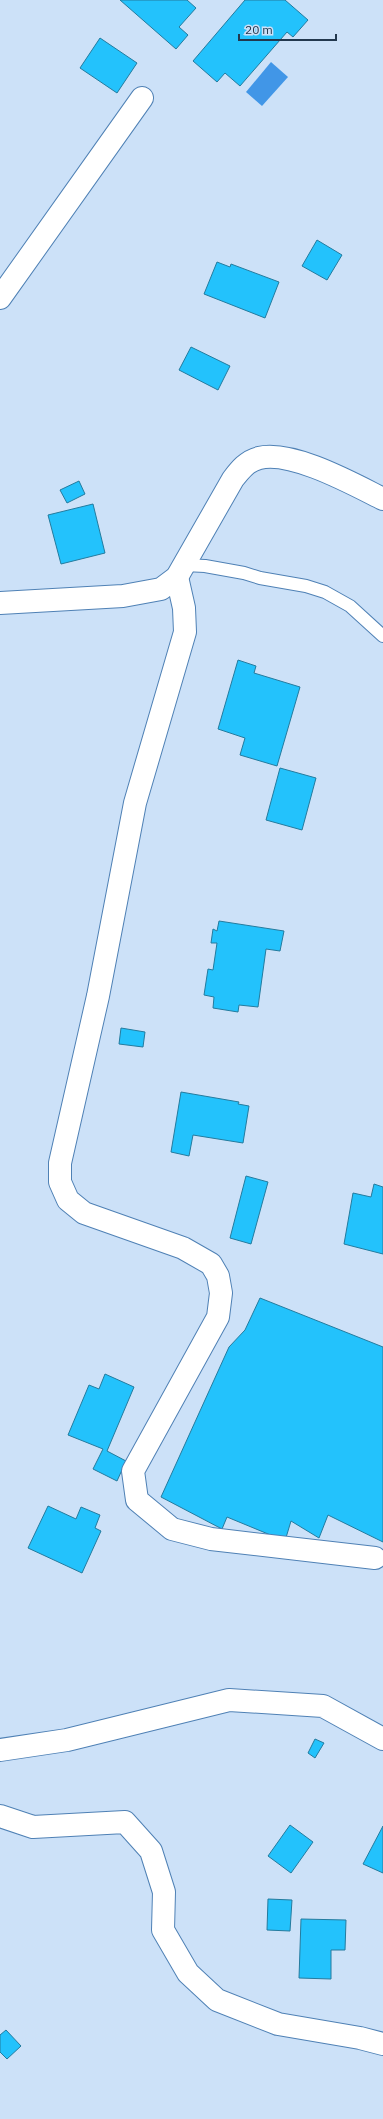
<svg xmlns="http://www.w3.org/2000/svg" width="383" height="2119" viewBox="0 0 383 2119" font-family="'IBM Plex Sans',sans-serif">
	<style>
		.water { fill: #4196e7 }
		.building { fill: #23c2fc; stroke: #247b9e }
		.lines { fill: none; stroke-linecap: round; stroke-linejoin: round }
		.service-casing { stroke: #4f81b5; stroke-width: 14 }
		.minor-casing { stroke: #4f81b5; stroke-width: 24 }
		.service { stroke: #fff; stroke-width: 12 }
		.minor { stroke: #fff; stroke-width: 22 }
	</style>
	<rect width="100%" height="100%" fill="#cce1f8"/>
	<!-- water -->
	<path class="water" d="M271 62 288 77 262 106 246 92Z"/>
	<!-- building -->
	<g class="building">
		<path d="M120 0H187L196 8 179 27 188 35 176 49Z"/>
		<path d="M245 0H285L308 20 293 37 287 32 240 86 225 73 217 82 193 61Z"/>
		<path d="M100 38 137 63 117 93 80 68Z"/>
		<path d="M317 240 342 255 327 280 302 266Z"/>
		<path d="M217 262 230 267 231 264 279 282 265 318 204 294Z"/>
		<path d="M191 347 230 366 218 390 179 370Z"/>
		<path d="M79 481 85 494 67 503 60 490Z"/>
		<path d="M93 504 105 553 61 564 48 515Z"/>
		<path d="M238 660 256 666 254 673 300 687 277 766 240 755 245 738 218 729Z"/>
		<path d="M280 768 316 778 302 830 266 820Z"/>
		<path d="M219 921 284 931 280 951 266 949 258 1007 239 1005 238 1012 213 1008 214 997 204 995 208 969 213 970 217 943H211L213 929 217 931Z"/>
		<path d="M121 1028 145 1032 143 1047 119 1044Z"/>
		<path d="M181 1092 239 1102 238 1104 249 1106 243 1143 193 1135 189 1156 171 1152Z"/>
		<path d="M246 1176 268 1182 251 1244 230 1238Z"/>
		<path d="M374 1184 383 1187V1254L344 1244 353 1193 371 1197Z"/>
		<path d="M260 1298 383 1347V1542L328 1515 319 1538 291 1521 285 1541 227 1517 222 1529 161 1497 229 1347 245 1330Z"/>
		<path d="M105 1374 134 1387 107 1451 126 1461 117 1481 93 1469 103 1449 68 1435 89 1385 99 1389Z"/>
		<path d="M48 1506 76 1519 81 1507 100 1515 95 1528 101 1531 82 1573 28 1548Z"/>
		<path d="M315 1739 324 1743 315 1758 308 1753Z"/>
		<path d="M290 1825 313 1842 291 1873 268 1856Z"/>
		<path d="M383 1826V1873L363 1864Z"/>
		<path d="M268 1899 292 1900 290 1931 267 1930Z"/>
		<path d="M301 1919 346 1920 345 1950H331V1979L299 1978Z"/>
		<path d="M6 2030 21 2046 7 2059 0 2052V2035Z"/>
	</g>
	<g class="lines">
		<defs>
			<path id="service" d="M184 565 205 566 244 573 260 578 306 586 325 592 350 606 383 636"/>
			<g id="minor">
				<path d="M0 298 142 98"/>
				<path d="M177 577 184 608 185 632 135 803 98 996 60 1163V1182L68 1200 84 1213 183 1248 211 1264 218 1276 221 1293 218 1317 133 1471 137 1500 172 1529 211 1539 375 1558"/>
				<path d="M0 603 123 596 161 589 177 577 233 479C240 470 247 461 259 458 292 450 353 484 383 499"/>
				<path d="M0 1750 67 1740 229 1700 323 1706 383 1739"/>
				<path d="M0 1816 33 1827 125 1822 151 1851 164 1892 163 1930 188 1973 217 2000 278 2024 360 2038 383 2044"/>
			</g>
		</defs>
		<!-- service casing -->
		<use href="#service" class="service-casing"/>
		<!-- minor casing -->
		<use href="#minor" class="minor-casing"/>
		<!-- service -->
		<use href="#service" class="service"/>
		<!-- minor -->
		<use href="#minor" class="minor"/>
	</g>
	<!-- scale -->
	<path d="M239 34v6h97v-6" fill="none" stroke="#22384e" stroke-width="2"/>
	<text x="245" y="34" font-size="12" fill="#22384e" stroke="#cce1f8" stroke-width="3" paint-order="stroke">20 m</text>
</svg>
